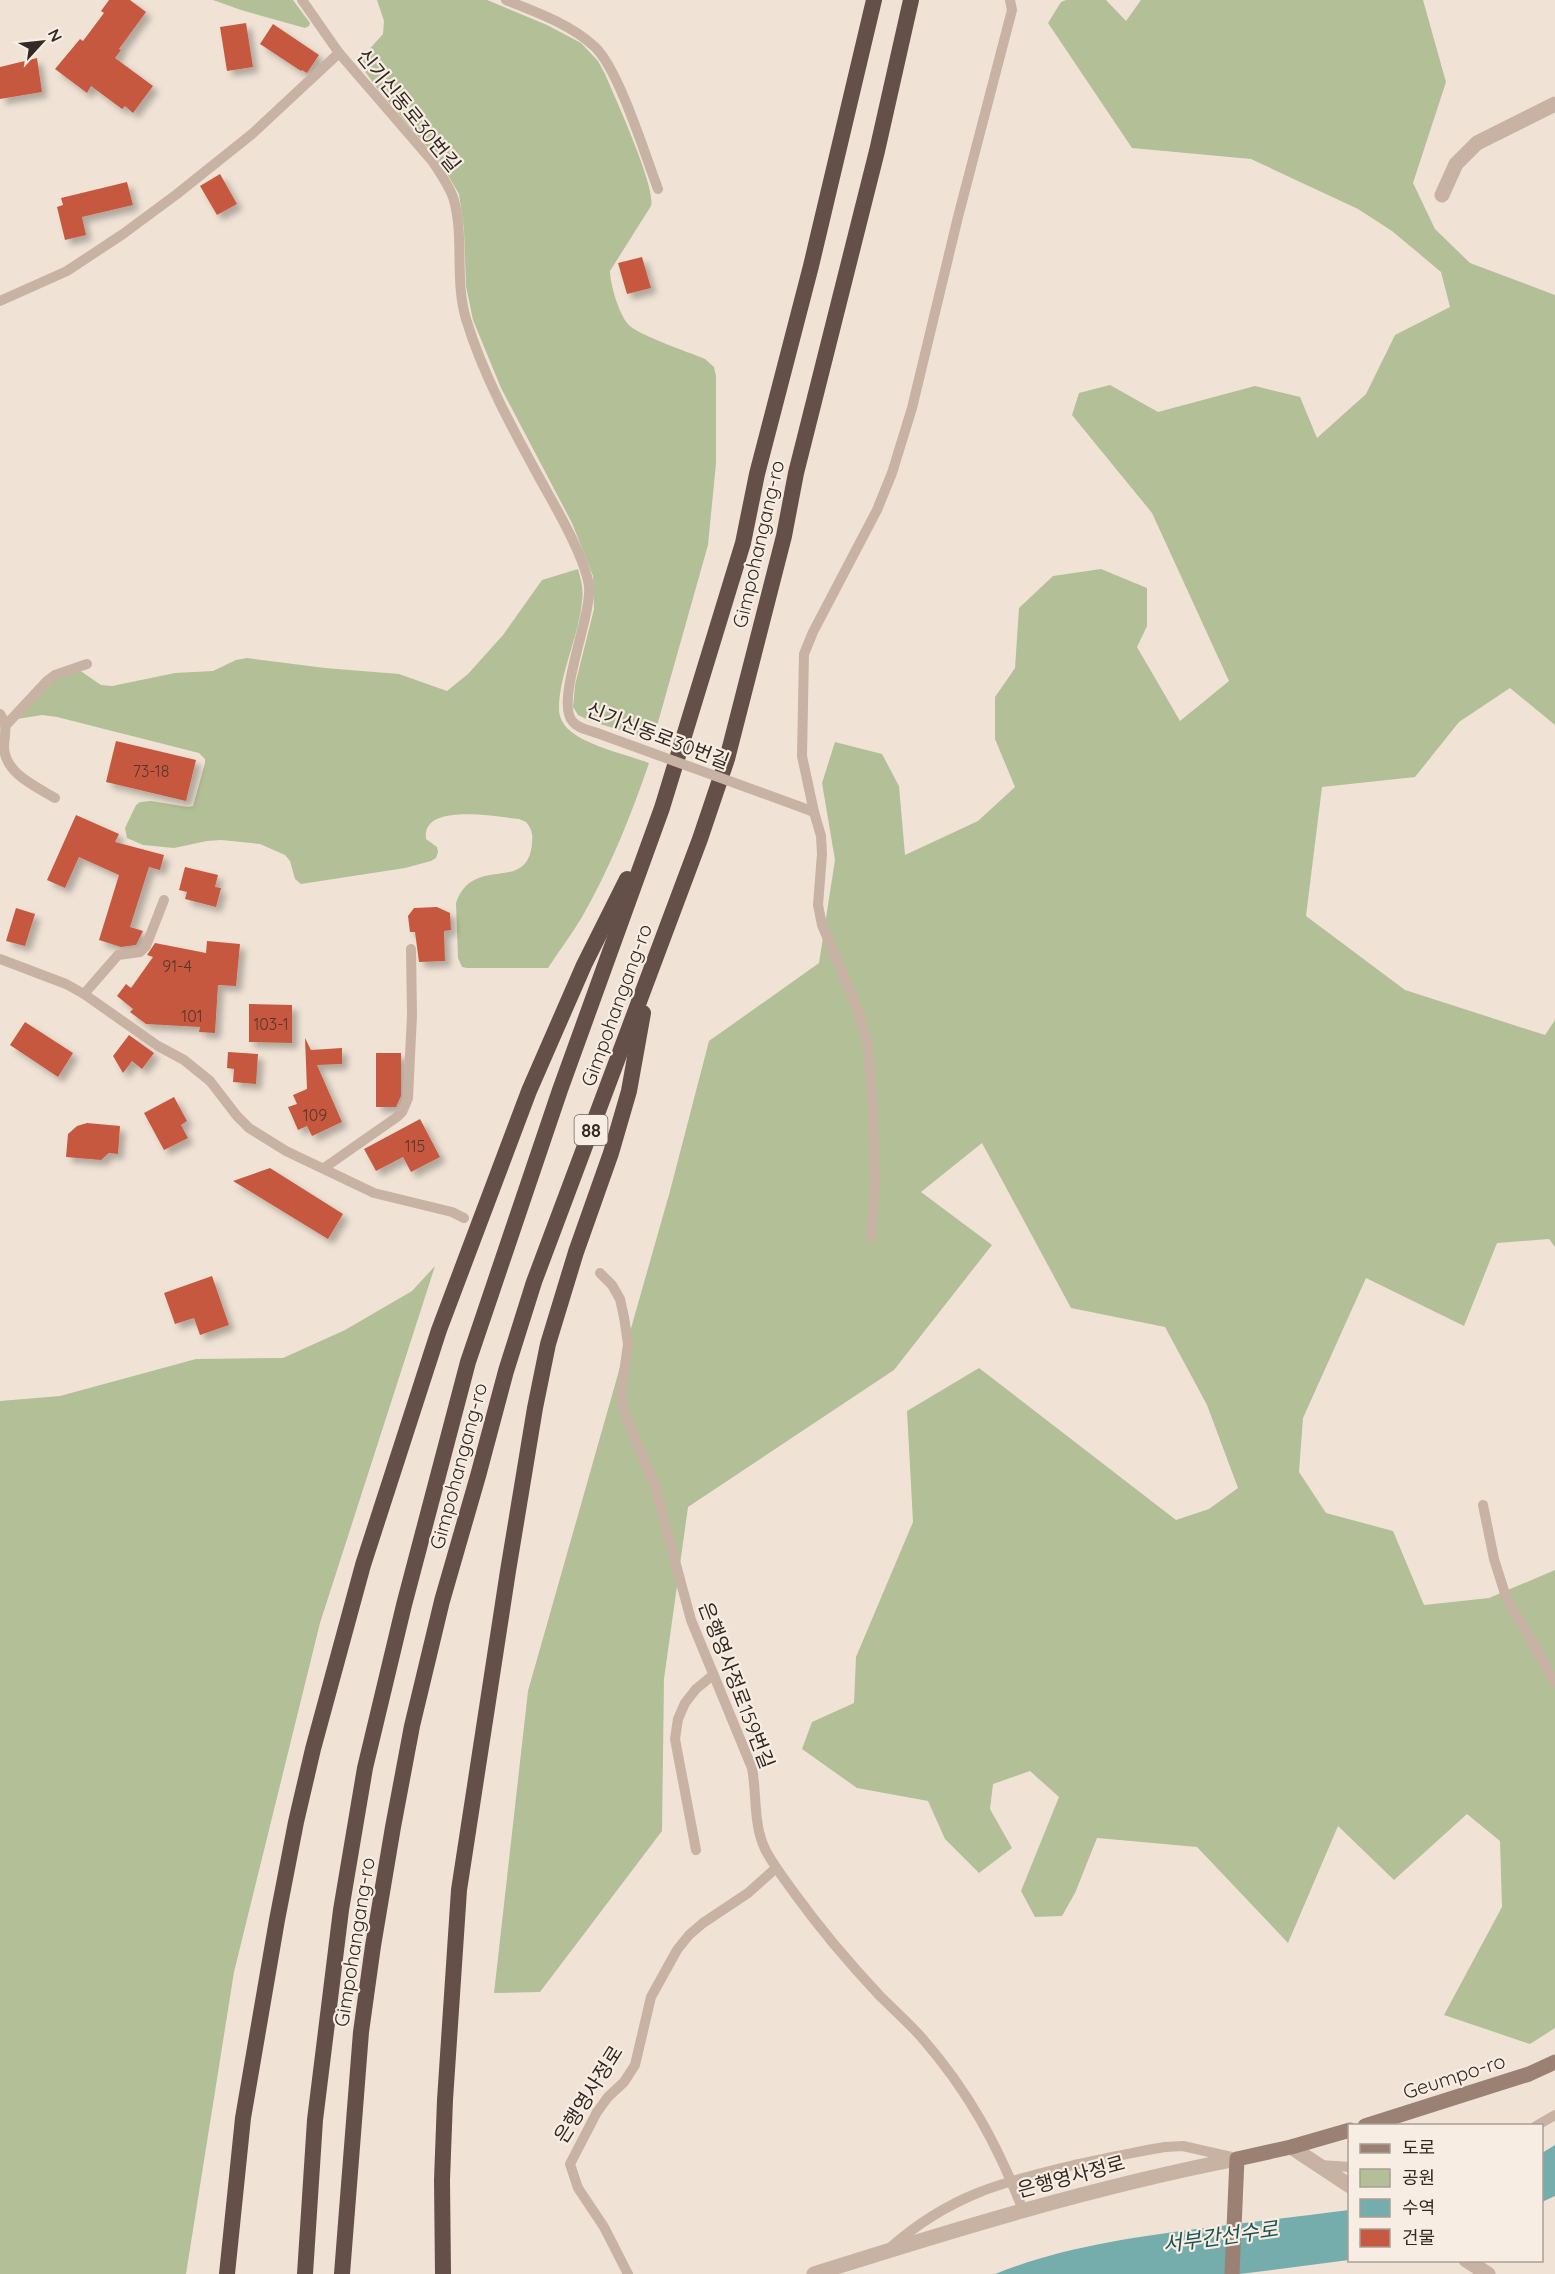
<svg xmlns="http://www.w3.org/2000/svg" width="1555" height="2274" viewBox="0 0 1555 2274" font-family="Quicksand,'Noto Sans KR',sans-serif">
	<style>
		.green { fill: #b3bf97 }
		.water { fill: #75adad }
		.building { fill: #c6593f; filter: url(#shadow) }
		.lines { fill: none; stroke-linecap: round; stroke-linejoin: round }
		.service { stroke: #c8b2a3; stroke-width: 10 }
		.minor { stroke: #c8b2a3; stroke-width: 15 }
		.tertiary { stroke: #c8b2a3; stroke-width: 15 }
		.secondary { stroke: #9b8174; stroke-width: 15 }
		.trunk { stroke: #645049; stroke-width: 16 }
		.service-bridge { stroke: #c8b2a3; stroke-width: 10 }
		.labels { text-anchor: middle; dominant-baseline: central; stroke-width: 4.5; stroke-linejoin: round; paint-order: stroke }
		.number-label { font-size: 16px; fill: #58352c }
		.shield { fill: #f8ede2; stroke: #6e645e; stroke-width: 1.5 }
		.shield-label { font-size: 18px; font-weight: bold; fill: #332925 }
		.street-label { font-size: 20px; fill: #332925; stroke: #f8ede2 }
		.water-label { font-size: 21px; font-style: italic; fill: #1b5354; stroke: #f8ede2 }
	</style>
	<defs>
		<filter id="shadow"><feDropShadow dx="5.5" dy="5.5" stdDeviation="3" flood-color="#0004"/></filter>
	</defs>
	<rect width="100%" height="100%" fill="#f0e3d6"/>
	<!-- green -->
	<g class="green">
		<path d="M213 0H293L310 23 309 26 305 28 241 10Z"/>
		<path d="M377 0H487L547 25 581 43 598 61 605 74C614 95 657 189 651 206L610 271C610 284 619 314 628 324 637 335 689 352 705 359L714 367 716 376V463L708 545 653 740 590 721 578 715 573 707 575 685 594 609 593 576 572 523 501 388 473 320 466 286 464 229 459 194 440 162 379 91 361 66 365 54 383 34 384 21Z"/>
		<path d="M1066 0H1106L1126 21 1141 0H1423L1446 82 1413 183 1435 229 1470 263 1555 295V725L1510 688 1459 722 1415 777 1322 787 1306 916 1405 990 1545 1035 1555 1020V1247L1549 1239 1497 1243 1464 1326 1366 1278 1303 1418 1299 1472 1326 1513 1393 1531 1424 1605 1489 1598 1555 1570V2028L1530 2044 1444 2015 1502 1907 1500 1841 1467 1814 1394 1880 1338 1826 1288 1943 1197 1847 1097 1838 1075 1893 1062 1916 1035 1917 1021 1891 1059 1797 1030 1771 993 1784 990 1809 1012 1848 979 1873 945 1839 928 1801 857 1788 802 1749 812 1722 854 1703 856 1657 913 1522 907 1411 979 1368 1176 1520 1209 1509 1238 1488 1207 1405 1165 1327 1071 1308 982 1143 921 1192 992 1245 894 1370 688 1507 664 1679 662 1831 540 1992 494 1993 528 1691 670 1191 709 1041 819 963 835 860 822 783 835 742 882 754 899 786 905 855 978 821 1015 787 995 739V697L1015 668 1019 608 1053 576 1101 569 1147 588V626L1137 647 1180 721 1229 681 1152 513 1072 415 1079 393 1110 385 1158 412 1255 386 1300 397 1317 438 1366 394 1395 335 1450 307 1441 272 1392 231 1358 209 1251 159 1132 148 1048 23 1061 2Z"/>
		<path d="M578 569C581 580 584 590 582 601 579 637 559 674 559 709 559 717 563 724 568 729 586 746 625 754 649 763 631 816 610 868 582 917 572 934 559 951 548 968H467L462 967 458 958 456 903C473 853 528 895 532 843 533 835 532 829 526 822L519 819C497 817 421 802 426 839L437 847 438 852 436 858 431 861 405 868 301 884 295 879 290 861 285 855 260 844 221 840 207 841 174 848 143 845 127 838 125 828 136 805 140 802 151 801 188 807 193 806 205 763V759L199 753 57 717 42 715 17 719 56 679 79 670 101 685 112 686 175 673 213 671 236 660 247 658 325 668 399 674 447 691 468 674 503 635 542 580Z"/>
		<path d="M435 1266 320 1623 234 1972 186 2274H0V1401L60 1396 196 1359 283 1358 345 1330 412 1291Z"/>
	</g>
	<!-- water -->
	<g class="water">
		<path d="M1555 2145V2196L1542 2202V2153Z"/>
		<path d="M1349 2210V2260L1240 2274H995C1062 2247 1134 2237 1204 2228 1253 2222 1301 2216 1349 2210Z"/>
	</g>
	<!-- building -->
	<g class="building">
		<path d="M109 0H130L146 12 119 49 121 50 115 58 153 86 133 113 125 106 122 109 91 86 87 93 55 69 80 39 83 41 104 13 101 11Z"/>
		<path d="M246 23 253 67 227 71 220 27Z"/>
		<path d="M273 24 319 55 307 73 302 70 301 71 260 44Z"/>
		<path d="M37 58 42 92 0 99V67Z"/>
		<path d="M220 174 237 204 217 215 200 186Z"/>
		<path d="M127 182 133 205 82 217 86 235 65 240 57 207 63 205 61 198Z"/>
		<path d="M642 257 651 288 627 294 618 263Z"/>
		<path d="M116 741 196 760 186 801 106 782Z"/>
		<path d="M76 815 119 834 115 842 164 855 160 870 149 867 130 927 143 931 136 945 121 947 99 940 119 875 79 857 65 888 47 880Z"/>
		<path d="M185 867 218 875 215 887 221 888 216 907 185 899 187 892 179 890Z"/>
		<path d="M437 907 450 913 451 930 444 931 445 961 419 962 415 932H410L408 916 414 908Z"/>
		<path d="M16 908 35 914 25 946 6 941Z"/>
		<path d="M207 941 240 944 236 986 218 985 215 1033 199 1032 200 1027 146 1024 130 1012 133 1009 117 996 126 984 131 988 153 957 147 955 155 943 206 953Z"/>
		<path d="M249 1004 292 1005V1043L249 1042Z"/>
		<path d="M25 1022 73 1053 58 1077 10 1045Z"/>
		<path d="M129 1035 154 1053 142 1069 132 1061 123 1073 113 1056Z"/>
		<path d="M305 1038 311 1050 342 1048V1064L317 1065 342 1122 312 1136 307 1126 298 1130 288 1107 297 1104 293 1095 307 1089Z"/>
		<path d="M228 1052 258 1054 256 1084 233 1082 234 1069 227 1068Z"/>
		<path d="M376 1053H401V1096L396 1107H376Z"/>
		<path d="M174 1097 187 1121 181 1125 188 1138 164 1150 144 1113Z"/>
		<path d="M420 1119 440 1157 411 1172 403 1157 376 1171 364 1149Z"/>
		<path d="M87 1123 120 1126 118 1154 109 1153 101 1160 66 1157 68 1134 77 1126Z"/>
		<path d="M270 1168 343 1214 328 1239 233 1181Z"/>
		<path d="M212 1276 229 1325 200 1335 194 1318 175 1324 164 1293Z"/>
	</g>
	<g class="lines">
		<!-- service -->
		<g class="service">
			<path d="M506 0C536 12 570 24 595 47 619 70 645 155 658 189"/>
			<path d="M339 53 433 162C440 173 448 184 453 197 465 235 454 279 466 319 483 375 512 428 540 479 555 506 585 557 589 586 592 617 554 703 573 722 579 729 589 730 597 733"/>
			<path d="M0 301 67 271 123 234 177 194 252 134 339 53 302 0"/>
			<path d="M0 714C8 726 5 732 4 746 4 773 35 786 55 798"/>
			<path d="M7 724 47 681 55 675 87 664"/>
			<path d="M798 806 814 812 821 836 822 854 818 905 822 925 856 1005 868 1045 873 1109 875 1188 871 1238"/>
			<path d="M814 812 802 756 804 654 813 632 877 510 892 473 912 408 958 217 1012 10 1010 0"/>
			<path d="M0 959 66 984 84 994 158 1046 184 1060 210 1081 237 1116 249 1128 286 1151 374 1193 452 1212 464 1218"/>
			<path d="M84 994 118 955 140 952 146 946 164 900"/>
			<path d="M324 1168 397 1117 402 1112 408 1098 412 1015 411 949"/>
			<path d="M600 1273 612 1285 620 1299 624 1317 628 1344 621 1395 625 1415 654 1483 691 1620 752 1768C757 1794 753 1824 765 1849 773 1865 785 1880 795 1894 821 1930 850 1964 880 1996 894 2010 909 2023 922 2038 969 2092 997 2144 1023 2210"/>
			<path d="M1483 1505 1494 1559 1506 1597 1555 1682"/>
			<path d="M696 1850 675 1739 678 1719 685 1703 696 1689 713 1675"/>
			<path d="M1536 2126 1555 2115"/>
			<path d="M1320 2165 1350 2167"/>
			<path d="M891 2247C949 2196 1001 2182 1074 2165 1104 2159 1134 2152 1165 2147L1183 2146 1236 2158"/>
			<path d="M628 2274 604 2227 578 2188 570 2164 597 2112 608 2097 624 2082 635 2065 651 1997 677 1950 689 1935 703 1923 748 1893 776 1868"/>
		</g>
		<!-- minor -->
		<g class="minor">
			<path d="M1442 195 1456 164 1477 143 1555 104"/>
			<path d="M1291 2147 1350 2186"/>
			<path d="M1466 2260 1488 2274"/>
		</g>
		<!-- tertiary -->
		<path class="tertiary" d="M814 2274C953 2230 1093 2187 1237 2159"/>
		<!-- secondary -->
		<g class="secondary">
			<path d="M1365 2126 1529 2074 1555 2062"/>
			<path d="M1232 2274 1237 2159 1291 2147 1350 2130"/>
		</g>
		<!-- trunk -->
		<g class="trunk">
			<path d="M227 2274 243 2118 277 1920 296 1822 313 1749 363 1565 439 1330 529 1091 584 965 627 879"/>
			<path d="M305 2274 315 2120 341 1910 365 1768 404 1605 468 1362 560 1090 662 808 743 543 757 474 811 266 874 0"/>
			<path d="M342 2274 361 2032 373 1946 393 1827 412 1726 442 1601 478 1476 506 1371 534 1282 700 839 727 759 784 536 796 473 877 151 911 0"/>
			<path d="M443 2274 442 2180 445 2100 459 1890 508 1571 535 1408 548 1344 576 1252 611 1153 629 1091 643 1013"/>
		</g>
		<!-- service-bridge -->
		<path class="service-bridge" d="M597 733 798 806"/>
	</g>
	<g class="labels">
		<!-- number labels -->
		<g class="number-label">
			<text x="151" y="771">73-18</text>
			<text x="177" y="966">91-4</text>
			<text x="192" y="1016">101</text>
			<text x="271" y="1024">103-1</text>
			<text x="315" y="1115">109</text>
			<text x="415" y="1146">115</text>
		</g>
		<!-- shield labels -->
		<rect class="shield" x="574.5" y="1115" width="33" height="30" rx="4.5"/>
		<g class="shield-label">
			<text x="591" y="1130">88</text>
		</g>
		<!-- street labels -->
		<g class="street-label">
			<text transform="translate(409 110) rotate(51)">신기신동로30번길</text>
			<text transform="translate(758 544) rotate(-77)">Gimpohangang-ro</text>
			<text transform="translate(658 735) rotate(21)">신기신동로30번길</text>
			<text transform="translate(616 1005) rotate(-70)">Gimpohangang-ro</text>
			<text transform="translate(458 1466) rotate(-75)">Gimpohangang-ro</text>
			<text transform="translate(737 1685) rotate(69)">은행영사정로159번길</text>
			<text transform="translate(354 1942) rotate(-81)">Gimpohangang-ro</text>
			<text transform="translate(1454 2076) rotate(-18)">Geumpo-ro</text>
			<text transform="translate(588 2094) rotate(-58)">은행영사정로</text>
			<text transform="translate(1071 2176) rotate(-15)">은행영사정로</text>
		</g>
		<!-- water labels -->
		<g class="water-label">
			<text transform="translate(1220 2236) rotate(-8)">서부간선수로</text>
		</g>
	</g>
	<!-- legend -->
	<rect x="1348" y="2124" width="195" height="138" fill="#f8ede2" stroke="#a99f96" stroke-width="1.5"/>
	<rect x="1360" y="2144" width="30" height="9" fill="#9b8174" stroke="#a99f96" stroke-width="1.5"/>
	<text x="1402" y="2154" font-size="18" fill="#332925">도로</text>
	<rect x="1360" y="2169" width="30" height="18" fill="#b3bf97" stroke="#a99f96" stroke-width="1.5"/>
	<text x="1402" y="2184" font-size="18" fill="#332925">공원</text>
	<rect x="1360" y="2199" width="30" height="18" fill="#75adad" stroke="#a99f96" stroke-width="1.5"/>
	<text x="1402" y="2214" font-size="18" fill="#332925">수역</text>
	<rect x="1360" y="2229" width="30" height="18" fill="#c6593f" stroke="#a99f96" stroke-width="1.5"/>
	<text x="1402" y="2244" font-size="18" fill="#332925">건물</text>
	<!-- north arrow -->
	<g transform="translate(42 42) rotate(63)" stroke="#f8ede2" stroke-width="4.5" paint-order="stroke">
	<path d="M0-4.5L10 22L0 15L-10 22Z" fill="#332925"/>
	<text y="-9" font-size="16" font-weight="bold" text-anchor="middle" fill="#332925">N</text>
	</g>
</svg>
